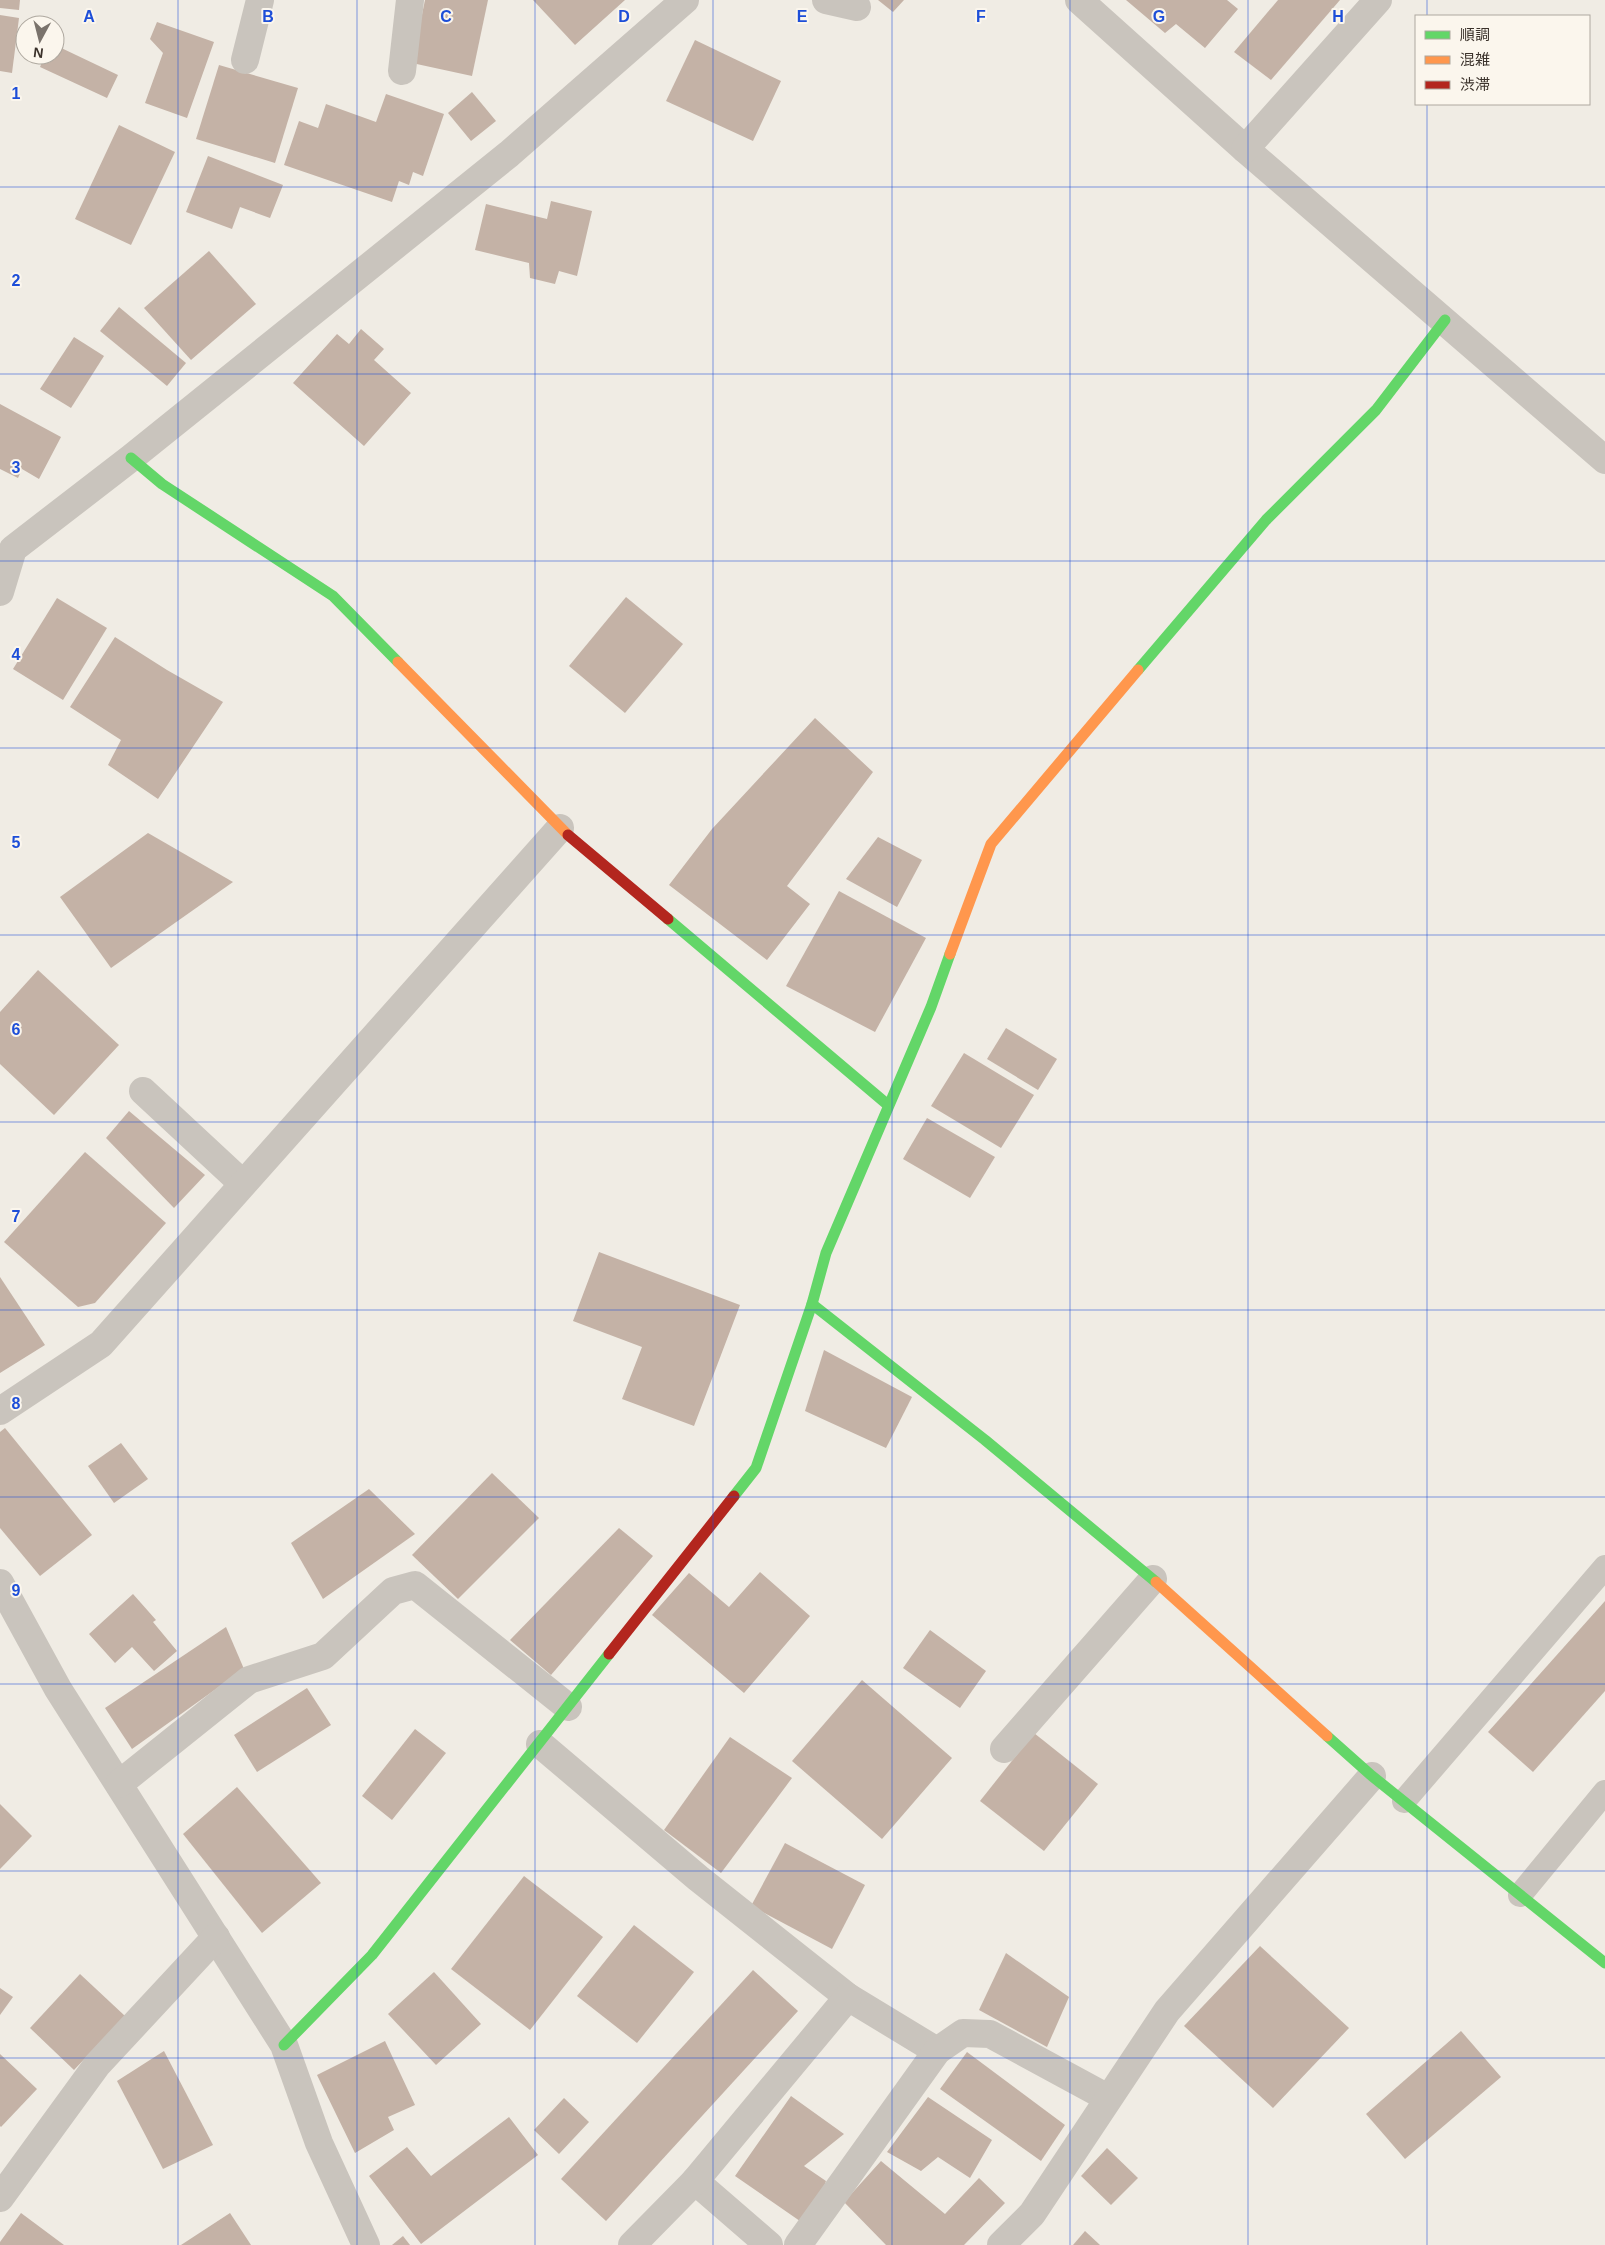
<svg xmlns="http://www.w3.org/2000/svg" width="1605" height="2245" viewBox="0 0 1605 2245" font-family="Helvetica,'Noto Sans JP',sans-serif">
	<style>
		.building { fill: #c4b2a6 }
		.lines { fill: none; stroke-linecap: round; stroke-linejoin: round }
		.lane { stroke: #c9c4bd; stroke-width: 24 }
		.street { stroke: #c9c4bd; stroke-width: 28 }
		.fast { stroke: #63d668; stroke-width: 11 }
		.slow { stroke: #ff974d; stroke-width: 11 }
		.jam { stroke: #b3261e; stroke-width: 11 }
		.grid { fill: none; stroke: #1d4ed8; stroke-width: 1; stroke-opacity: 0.55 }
		.grid-label { font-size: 16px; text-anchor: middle; font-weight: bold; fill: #1d4ed8; stroke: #fbf6ed; stroke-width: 4; stroke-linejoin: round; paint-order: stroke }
	</style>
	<rect width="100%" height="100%" fill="#f0ece4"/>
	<!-- building -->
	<g class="building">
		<path d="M0 0H20L19 10 0 8Z"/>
		<path d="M425 0H488L472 76 412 63Z"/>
		<path d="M533 0H625L575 45Z"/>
		<path d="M878 0H904L893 12Z"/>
		<path d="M1126 0H1227L1238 9 1205 48 1176 24 1165 33Z"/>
		<path d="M1278 0H1340L1271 80 1234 52Z"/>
		<path d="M0 15 19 18 12 73 0 71Z"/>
		<path d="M157 22 214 42 187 118 145 103 163 53 150 39Z"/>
		<path d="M695 40 781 81 753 141 666 101Z"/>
		<path d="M55 45 118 75 107 98 40 67 45 55H55Z"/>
		<path d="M219 65 298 88 275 163 196 139Z"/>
		<path d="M472 92 496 121 471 141 448 113Z"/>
		<path d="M386 94 444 114 423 176 413 172 409 185 399 181 392 202 284 165 299 121 318 128 326 104 376 122Z"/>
		<path d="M119 125 175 152 131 245 75 219Z"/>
		<path d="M208 156 283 185 270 218 240 207 232 229 186 212Z"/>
		<path d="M551 201 592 211 577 276 559 271 555 284 530 278 529 263 475 250 486 204 547 219Z"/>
		<path d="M209 251 256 304 191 360 144 308Z"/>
		<path d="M119 307 186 363 167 386 100 331Z"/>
		<path d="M361 329 384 349 374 360 411 393 364 446 293 383 337 334 349 344Z"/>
		<path d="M74 337 104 356 71 408 40 389Z"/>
		<path d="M0 404 61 437 39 479 22 469 18 478 0 469Z"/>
		<path d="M626 597 683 644 625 713 569 666Z"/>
		<path d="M57 598 107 628 63 700 13 669Z"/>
		<path d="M115 637 167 670 223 702 158 799 108 765 121 740 70 707Z"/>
		<path d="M815 718 873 772 787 886 810 904 767 960 669 885 712 829Z"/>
		<path d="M148 833 233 882 111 968 60 897Z"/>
		<path d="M878 837 922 860 897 907 846 879Z"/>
		<path d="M839 891 926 938 875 1032 786 986Z"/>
		<path d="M38 970 119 1045 54 1115 0 1064V1012Z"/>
		<path d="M1006 1028 1057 1059 1038 1090 987 1059Z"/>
		<path d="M964 1053 1034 1095 1001 1148 931 1106Z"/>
		<path d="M129 1111 205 1175 174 1208 106 1138Z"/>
		<path d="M927 1118 995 1157 970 1198 903 1159Z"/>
		<path d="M85 1152 166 1223 95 1303 78 1307 4 1242Z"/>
		<path d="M599 1252 740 1305 694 1426 622 1399 642 1347 573 1321Z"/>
		<path d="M0 1277 45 1345 0 1373Z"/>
		<path d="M824 1350 912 1397 886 1448 805 1411Z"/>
		<path d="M5 1428 92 1535 40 1576 0 1528V1432Z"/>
		<path d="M121 1443 148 1479 114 1503 88 1466Z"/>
		<path d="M492 1473 539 1518 458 1599 412 1555Z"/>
		<path d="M369 1489 415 1534 323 1599 291 1543Z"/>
		<path d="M619 1528 653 1556 551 1675 510 1640Z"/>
		<path d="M760 1572 810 1616 744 1693 652 1615 689 1573 729 1607Z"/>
		<path d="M133 1594 156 1620 153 1622 177 1651 154 1671 132 1647 115 1663 89 1634Z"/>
		<path d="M1605 1601V1691L1533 1772 1488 1732Z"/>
		<path d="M226 1627 244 1669 132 1749 105 1708Z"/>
		<path d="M930 1630 986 1671 960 1708 903 1668Z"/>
		<path d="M862 1680 952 1758 882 1839 792 1761Z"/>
		<path d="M307 1688 331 1725 257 1772 234 1735Z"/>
		<path d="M415 1729 446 1753 392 1820 362 1796Z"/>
		<path d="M1034 1733 1098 1784 1044 1851 980 1801Z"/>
		<path d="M730 1737 792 1778 721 1873 664 1830Z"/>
		<path d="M237 1787 321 1883 262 1933 183 1834Z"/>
		<path d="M0 1804 32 1836 0 1869Z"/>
		<path d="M785 1843 865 1885 832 1949 751 1906Z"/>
		<path d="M524 1876 603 1937 530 2030 451 1969Z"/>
		<path d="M634 1925 694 1972 637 2043 577 1996Z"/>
		<path d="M1260 1946 1349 2028 1273 2108 1184 2026Z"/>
		<path d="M1006 1953 1069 1997 1047 2047 979 2010Z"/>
		<path d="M753 1970 798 2011 606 2221 561 2179Z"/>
		<path d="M434 1972 481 2024 436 2065 388 2014Z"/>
		<path d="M80 1974 125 2016 74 2070 30 2028Z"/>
		<path d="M0 1988 13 1997 0 2015Z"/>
		<path d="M1461 2031 1501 2077 1405 2159 1366 2114Z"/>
		<path d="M385 2041 415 2105 388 2117 394 2130 355 2153 317 2075Z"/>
		<path d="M164 2051 213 2145 163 2169 117 2081Z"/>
		<path d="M967 2052 1065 2125 1041 2161 940 2089Z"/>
		<path d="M0 2054 37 2089 1 2127 0 2126Z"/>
		<path d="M791 2096 844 2134 804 2166 826 2181 810 2228 735 2176Z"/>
		<path d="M928 2097 992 2140 970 2178 938 2157 921 2171 887 2152Z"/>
		<path d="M564 2098 589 2122 559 2154 534 2130Z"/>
		<path d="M509 2117 538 2155 421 2244 369 2176 407 2147 431 2176Z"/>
		<path d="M1107 2148 1138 2178 1111 2205 1081 2176Z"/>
		<path d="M881 2161 945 2214 979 2178 1005 2203 964 2245H886L844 2202Z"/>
		<path d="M21 2213 64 2245H0V2242Z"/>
		<path d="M230 2213 251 2245H181Z"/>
		<path d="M1085 2231 1100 2245H1073Z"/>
		<path d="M403 2236 410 2245H392Z"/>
	</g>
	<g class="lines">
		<!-- lane -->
		<g class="lane">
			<path d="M1404 1801 1605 1567"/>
			<path d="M1520 1895 1605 1792"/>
		</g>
		<!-- street -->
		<g class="street">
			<path d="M826 0 857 7"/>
			<path d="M1079 0 1245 149 1605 460"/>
			<path d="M245 60 260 0"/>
			<path d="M402 71 410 0"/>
			<path d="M1245 149 1378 0"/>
			<path d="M0 592 13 549 131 458 509 154 685 0"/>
			<path d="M143 1091 242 1183"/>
			<path d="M0 1411 101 1344 560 828"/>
			<path d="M0 1583 58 1689 284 2045 319 2143 366 2245"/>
			<path d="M540 1744 698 1878 848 1997 937 2051"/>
			<path d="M1004 1749 1153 1579"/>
			<path d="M119 1784 249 1680 323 1656 393 1591 415 1585 568 1707"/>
			<path d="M695 2181 769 2245"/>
			<path d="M0 2198 97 2065 216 1937"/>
			<path d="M632 2245 695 2181 848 1997"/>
			<path d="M798 2245 937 2051 963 2033 990 2034 1108 2098"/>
			<path d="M1001 2245 1032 2214 1167 2011 1372 1776"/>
		</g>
		<!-- fast -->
		<g class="fast">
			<path d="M131 458 162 484 333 596 398 662"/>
			<path d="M1138 670 1266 520 1376 410 1445 320"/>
			<path d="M668 919 888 1105"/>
			<path d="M812 1304 985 1440 1156 1582"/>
			<path d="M734 1496 756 1468 812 1304 826 1253 931 1007 950 954"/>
			<path d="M1327 1736 1372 1776 1605 1963"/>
			<path d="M284 2045 372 1955 609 1654"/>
		</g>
		<!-- slow -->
		<g class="slow">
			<path d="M398 662 568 835"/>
			<path d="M950 954 991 844 1138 670"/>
			<path d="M1156 1582 1327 1736"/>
		</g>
		<!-- jam -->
		<g class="jam">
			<path d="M568 835 668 919"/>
			<path d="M609 1654 734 1496"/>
		</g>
	</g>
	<!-- grid -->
	<path class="grid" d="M178 0V2245M357 0V2245M535 0V2245M713 0V2245M892 0V2245M1070 0V2245M1248 0V2245M1427 0V16M1427 104V2245M0 187H1605M0 374H1605M0 561H1605M0 748H1605M0 935H1605M0 1122H1605M0 1310H1605M0 1497H1605M0 1684H1605M0 1871H1605M0 2058H1605"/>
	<g class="grid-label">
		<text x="89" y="22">A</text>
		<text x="268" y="22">B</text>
		<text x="446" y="22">C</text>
		<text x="624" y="22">D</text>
		<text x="802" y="22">E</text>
		<text x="981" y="22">F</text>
		<text x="1159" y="22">G</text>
		<text x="1338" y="22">H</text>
		<text x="16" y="99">1</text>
		<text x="16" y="286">2</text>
		<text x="16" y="473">3</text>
		<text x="16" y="660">4</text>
		<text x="16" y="848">5</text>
		<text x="16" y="1035">6</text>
		<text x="16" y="1222">7</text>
		<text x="16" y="1409">8</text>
		<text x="16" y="1596">9</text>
	</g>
	<!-- legend -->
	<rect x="1415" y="15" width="175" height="90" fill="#fbf6ed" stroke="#aea89f"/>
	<rect x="1425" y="31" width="25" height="8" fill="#63d668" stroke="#aea89f"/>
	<text x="1460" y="40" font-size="15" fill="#3b322b">順調</text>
	<rect x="1425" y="56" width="25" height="8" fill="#ff974d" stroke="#aea89f"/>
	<text x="1460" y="65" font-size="15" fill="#3b322b">混雑</text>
	<rect x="1425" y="81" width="25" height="8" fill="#b3261e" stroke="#aea89f"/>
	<text x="1460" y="90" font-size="15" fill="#3b322b">渋滞</text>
	<!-- north arrow -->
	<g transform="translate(40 40) rotate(187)"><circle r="24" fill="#fbf6ed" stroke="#aea89f"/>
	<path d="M0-4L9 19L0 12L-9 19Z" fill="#7a736c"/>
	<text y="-8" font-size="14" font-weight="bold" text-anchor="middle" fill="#3b322b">N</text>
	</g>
</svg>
